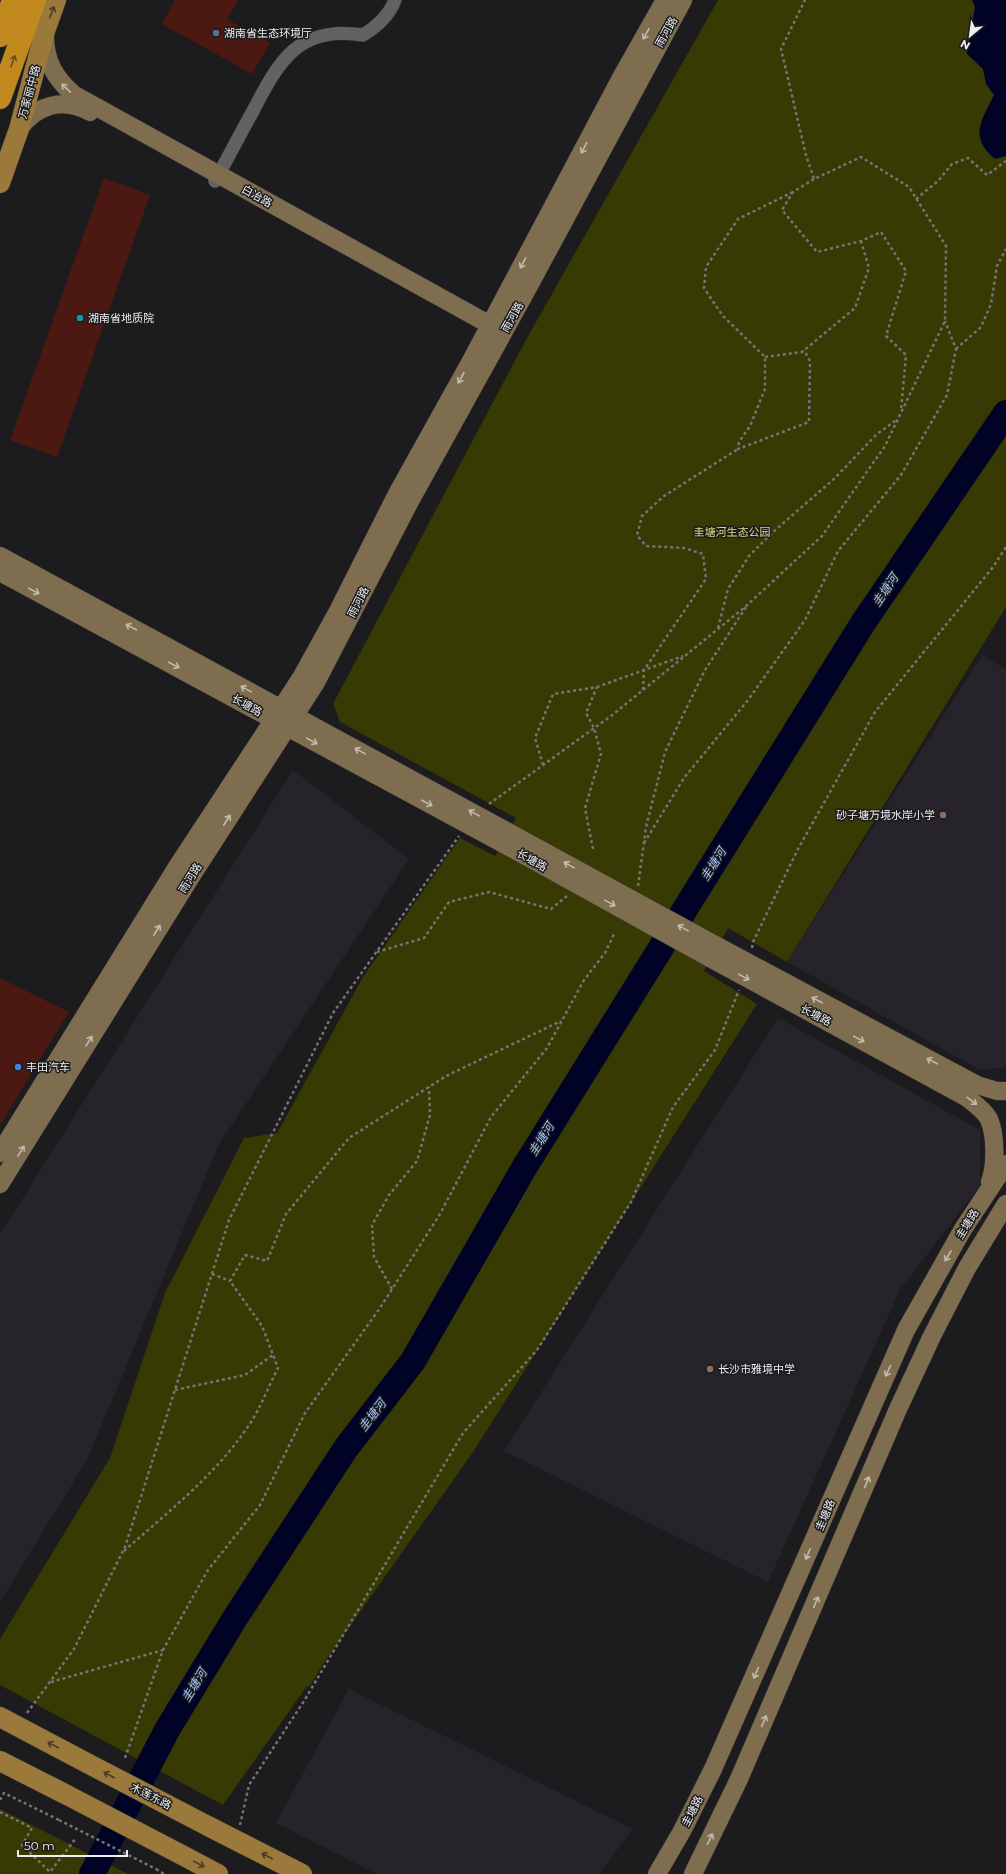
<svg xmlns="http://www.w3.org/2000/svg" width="1006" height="1874" viewBox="0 0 1006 1874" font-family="Montserrat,'Noto Sans SC',sans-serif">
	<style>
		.built { fill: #27232a }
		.green { fill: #383a03 }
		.water { fill: #000326 }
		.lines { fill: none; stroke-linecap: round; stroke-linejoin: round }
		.river { stroke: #000326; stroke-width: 26 }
		.building { fill: #4b1912 }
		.street-casing { stroke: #3a393b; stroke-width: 14 }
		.secondary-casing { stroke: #3a393b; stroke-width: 19 }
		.primary-casing { stroke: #3a393b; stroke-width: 21 }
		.highway-casing { stroke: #3a393b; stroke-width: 23 }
		.path { stroke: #757476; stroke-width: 2.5; stroke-dasharray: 3 3; stroke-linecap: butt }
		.street { stroke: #636164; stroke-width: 13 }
		.secondary { stroke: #7f6d4f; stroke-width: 18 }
		.primary { stroke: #9b793a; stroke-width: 20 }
		.highway { stroke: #c1891e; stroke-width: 22 }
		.secondary-bridge-casing { stroke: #3a393b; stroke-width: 19; stroke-linecap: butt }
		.primary-bridge-casing { stroke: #3a393b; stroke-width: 21; stroke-linecap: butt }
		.path-bridge { stroke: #757476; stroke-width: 2.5; stroke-dasharray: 3 3; stroke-linecap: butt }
		.secondary-bridge { stroke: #7f6d4f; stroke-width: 18 }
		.primary-bridge { stroke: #9b793a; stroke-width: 20 }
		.oneway { stroke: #483c27 }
		.oneway2 { stroke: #c2bab0 }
		.oneway3 { stroke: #664c1d }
		.service-dot { fill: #5c6f8a; stroke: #1c1b1d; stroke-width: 1.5 }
		.culture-dot { fill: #0f9aa8; stroke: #1c1b1d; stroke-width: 1.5 }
		.education-dot { fill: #8d6e63; stroke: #1c1b1d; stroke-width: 1.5 }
		.shop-dot { fill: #3f7fe0; stroke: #1c1b1d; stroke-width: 1.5 }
		.labels { text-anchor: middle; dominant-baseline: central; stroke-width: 3; stroke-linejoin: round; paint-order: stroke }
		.street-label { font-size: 11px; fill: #efeef0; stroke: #1c1b1d }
		.poi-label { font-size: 11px; fill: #efeef0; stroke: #1c1b1d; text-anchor: start }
		.park-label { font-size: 11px; fill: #d8de89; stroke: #1c1b1d }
		.water-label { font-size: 12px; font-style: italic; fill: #a3c5fc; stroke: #1c1b1d }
	</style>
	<rect width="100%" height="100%" fill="#1c1b1d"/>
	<!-- built -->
	<g class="built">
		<path d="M982 655 1006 669V1067L980 1070 787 962Z"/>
		<path d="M293 770 409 859 219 1144 87 1460 0 1602V1234Z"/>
		<path d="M778 1018 980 1130V1186L901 1288 768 1582 504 1451Z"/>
		<path d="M349 1689 633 1829 599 1874H377L276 1823Z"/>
	</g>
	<!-- green -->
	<g class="green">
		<path d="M718 0H1006V607L787 962 728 928 704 971 757 1004 473 1452 324 1663 309 1687 307 1686 223 1805 0 1685V1639L110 1458 165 1293 244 1138 277 1133 363 977 460 838 495 856 516 818 340 722 333 704 527 338Z"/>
		<path d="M0 1809 128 1874H0Z"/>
	</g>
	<!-- water -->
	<path class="water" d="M972 0H1006V156L995 159C969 137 981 121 994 95L986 84 983 69 967 54 975 7Z"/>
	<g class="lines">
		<!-- river -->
		<path class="river" d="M92 1874 167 1730 235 1618 346 1448 413 1361 524 1168 863 623 1006 413"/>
	</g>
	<!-- building -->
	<g class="building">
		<path d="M175 0H238L227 19 270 43 252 74 162 24Z"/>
		<path d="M104 178 150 195 57 457 10 440Z"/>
		<path d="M0 978 69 1012 0 1125Z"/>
	</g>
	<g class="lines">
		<defs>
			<path id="street" d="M215 181C228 158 240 134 253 111 279 61 298 25 363 35 378 26 389 16 395 0"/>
			<g id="secondary">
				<path d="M45 36C45 61 55 78 73 94L501 331"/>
				<path d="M19 129C36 105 63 97 90 112"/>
				<path d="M0 556 508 832"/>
				<path d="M0 572 502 843"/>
				<path d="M717 946 977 1085 997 1091H1006"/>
				<path d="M710 958 966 1097C974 1103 984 1110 989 1119 996 1136 996 1165 990 1182"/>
				<path d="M0 1153 177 867 301 678 338 611 397 494 471 361 621 78 665 0"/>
				<path d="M0 1184 192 875 315 684 409 503 524 295 683 0"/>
				<path d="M657 1874 682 1831 713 1769 906 1330 963 1229 1006 1164"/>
				<path d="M693 1874 739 1779 898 1409 932 1336 967 1268 1006 1204"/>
			</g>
			<g id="primary">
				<path d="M0 183 19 129 45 31 56 0"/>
				<path d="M0 1717 87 1763"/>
				<path d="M0 1761 67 1795"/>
				<path d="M206 1825 302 1874"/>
				<path d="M180 1854 218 1874"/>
			</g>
			<g id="highway">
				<path d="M0 36 13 0"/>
				<path d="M0 98 35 0"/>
			</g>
		</defs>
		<!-- street casing -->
		<use href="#street" class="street-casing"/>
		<!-- secondary casing -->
		<use href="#secondary" class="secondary-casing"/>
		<!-- primary casing -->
		<use href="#primary" class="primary-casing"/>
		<!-- highway casing -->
		<use href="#highway" class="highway-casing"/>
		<!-- path -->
		<g class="path">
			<path d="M814 179 793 192 782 210 817 252 861 241 881 232 906 271 886 336 906 355 901 410"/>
			<path d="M793 192 738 219 706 267 704 288 723 316 765 357V389L750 426 739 442 738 449 809 422 810 361 804 350"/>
			<path d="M916 199 938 181 952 164 968 158 987 175 1006 161"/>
			<path d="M956 349 981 327 991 304 997 266 1006 249"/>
			<path d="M765 357 802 352 855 308 869 268 861 241"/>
			<path d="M718 628 728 589 749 556 773 532 834 479 877 434 895 421"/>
			<path d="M643 690 644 670 706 579 703 554 684 548 646 546 637 535 642 516 664 496 738 449"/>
			<path d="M543 765 535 738 553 694 597 687 683 656"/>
			<path d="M489 804 611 716 745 607 822 536 885 446 945 321 946 246 909 187 861 157 814 179 806 155 781 49 805 0"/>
			<path d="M644 843 684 778 748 700 805 620 838 551 901 475 947 395 956 349 945 321"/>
			<path d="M593 849 585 808 601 754 594 728 586 713 597 687"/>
			<path d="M638 886 646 827 665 752 705 670 746 607"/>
			<path d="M752 948 753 942 798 849 875 712 993 567 1006 547"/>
			<path d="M377 952 424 938 449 902 489 892 551 909 567 896"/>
			<path d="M212 1274 230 1281"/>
			<path d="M392 1289 374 1257 372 1225 389 1195 417 1161 430 1115 429 1087"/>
			<path d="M175 1390 245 1375 273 1355"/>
			<path d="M124 1551C167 1513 214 1476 247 1428 260 1410 268 1387 278 1368L262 1326 230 1281 245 1255 267 1261 286 1214 349 1138 446 1076 561 1021"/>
			<path d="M51 1682 163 1650"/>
			<path d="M27 1713 74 1649 125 1547 229 1220 333 1013 459 836"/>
			<path d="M125 1758 163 1650 208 1570 260 1505 305 1413 380 1308 440 1214 491 1117 547 1048 584 980 605 953 615 932"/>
			<path d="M0 1800 4 1793 59 1820"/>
			<path d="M0 1812 32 1828 22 1845 50 1872 76 1838"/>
			<path d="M240 1825 249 1785 304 1701 463 1433 537 1350 631 1202 673 1107 715 1050 739 990"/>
			<path d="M156 1869 164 1874"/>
		</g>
		<!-- street -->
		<use href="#street" class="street"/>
		<!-- secondary -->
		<use href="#secondary" class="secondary"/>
		<!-- primary -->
		<use href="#primary" class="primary"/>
		<!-- highway -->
		<use href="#highway" class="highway"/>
		<defs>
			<g id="secondary-bridge">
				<path d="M508 832 717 946"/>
				<path d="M502 843 710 958"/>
			</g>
			<g id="primary-bridge">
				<path d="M87 1763 206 1825"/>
				<path d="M67 1795 180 1854"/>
			</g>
		</defs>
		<!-- secondary-bridge casing -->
		<use href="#secondary-bridge" class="secondary-bridge-casing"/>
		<!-- primary-bridge casing -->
		<use href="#primary-bridge" class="primary-bridge-casing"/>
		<!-- path-bridge -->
		<path class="path-bridge" d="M59 1820 156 1869"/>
		<!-- secondary-bridge -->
		<use href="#secondary-bridge" class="secondary-bridge"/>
		<!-- primary-bridge -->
		<use href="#primary-bridge" class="primary-bridge"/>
	</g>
	<!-- one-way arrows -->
	<defs><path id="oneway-shaft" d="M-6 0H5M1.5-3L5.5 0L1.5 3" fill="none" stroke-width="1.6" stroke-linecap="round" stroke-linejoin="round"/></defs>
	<g class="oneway">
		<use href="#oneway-shaft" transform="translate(52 12) rotate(-69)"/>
		<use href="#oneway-shaft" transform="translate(53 1745) rotate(-152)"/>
		<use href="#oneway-shaft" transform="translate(109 1775) rotate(-153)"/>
		<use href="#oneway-shaft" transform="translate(267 1856) rotate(-153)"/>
		<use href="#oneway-shaft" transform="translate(199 1864) rotate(28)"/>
	</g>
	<g class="oneway2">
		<use href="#oneway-shaft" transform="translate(646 34) rotate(119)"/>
		<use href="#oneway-shaft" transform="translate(66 88) rotate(-137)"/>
		<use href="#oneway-shaft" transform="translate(584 148) rotate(118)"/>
		<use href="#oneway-shaft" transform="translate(523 263) rotate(118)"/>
		<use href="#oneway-shaft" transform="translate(461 378) rotate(119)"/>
		<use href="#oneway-shaft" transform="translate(34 591) rotate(28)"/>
		<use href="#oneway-shaft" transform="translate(131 627) rotate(-152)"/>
		<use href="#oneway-shaft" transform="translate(174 665) rotate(28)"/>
		<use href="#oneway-shaft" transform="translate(246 689) rotate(-151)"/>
		<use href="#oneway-shaft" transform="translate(312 741) rotate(29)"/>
		<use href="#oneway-shaft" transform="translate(360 751) rotate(-151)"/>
		<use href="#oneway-shaft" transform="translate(427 803) rotate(28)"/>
		<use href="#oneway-shaft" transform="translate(474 813) rotate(-151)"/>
		<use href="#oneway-shaft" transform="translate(227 820) rotate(-57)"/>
		<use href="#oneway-shaft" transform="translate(569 865) rotate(-151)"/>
		<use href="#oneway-shaft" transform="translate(610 903) rotate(29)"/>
		<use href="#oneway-shaft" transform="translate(683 928) rotate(-151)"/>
		<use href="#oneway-shaft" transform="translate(157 930) rotate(-58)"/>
		<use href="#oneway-shaft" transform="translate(744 977) rotate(28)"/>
		<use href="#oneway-shaft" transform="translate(817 1000) rotate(-152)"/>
		<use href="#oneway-shaft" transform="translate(859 1039) rotate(28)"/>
		<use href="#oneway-shaft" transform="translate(89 1041) rotate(-58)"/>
		<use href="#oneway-shaft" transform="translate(932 1061) rotate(-152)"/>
		<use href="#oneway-shaft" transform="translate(972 1101) rotate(37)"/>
		<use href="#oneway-shaft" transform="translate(21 1151) rotate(-58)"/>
		<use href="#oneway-shaft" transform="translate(948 1256) rotate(121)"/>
		<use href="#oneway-shaft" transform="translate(888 1371) rotate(114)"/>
		<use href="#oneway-shaft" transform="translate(867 1482) rotate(-67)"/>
		<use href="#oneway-shaft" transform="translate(808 1554) rotate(113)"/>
		<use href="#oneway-shaft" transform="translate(816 1602) rotate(-67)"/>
		<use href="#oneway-shaft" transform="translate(756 1673) rotate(113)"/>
		<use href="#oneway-shaft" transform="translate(764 1721) rotate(-67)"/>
		<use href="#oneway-shaft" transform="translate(710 1839) rotate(-64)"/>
	</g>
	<use class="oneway3" href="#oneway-shaft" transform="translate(13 61) rotate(-71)"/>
	<!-- markers -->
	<circle class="service-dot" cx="216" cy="33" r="4"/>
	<circle class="culture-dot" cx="80" cy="318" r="4"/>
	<g class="education-dot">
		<circle cx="943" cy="815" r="4"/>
		<circle cx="710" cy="1369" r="4"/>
	</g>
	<circle class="shop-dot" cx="18" cy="1067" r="4"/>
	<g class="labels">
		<!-- street labels -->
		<g class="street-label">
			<text transform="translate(666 32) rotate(-61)">雨河路</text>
			<text transform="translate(29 92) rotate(-75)">万家丽中路</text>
			<text transform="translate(257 196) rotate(29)">白冶路</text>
			<text transform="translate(512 317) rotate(-61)">雨河路</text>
			<text transform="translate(358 602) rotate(-63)">雨河路</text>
			<text transform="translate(247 705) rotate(29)">长塘路</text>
			<text transform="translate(532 860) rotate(29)">长塘路</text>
			<text transform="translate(190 878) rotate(-58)">雨河路</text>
			<text transform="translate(816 1015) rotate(28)">长塘路</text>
			<text transform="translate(967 1224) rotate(-58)">圭塘路</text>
			<text transform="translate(825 1515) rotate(-67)">圭塘路</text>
			<text transform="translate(151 1796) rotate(27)">木莲东路</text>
			<text transform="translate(692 1811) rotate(-63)">圭塘路</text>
		</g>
		<!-- poi labels -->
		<g class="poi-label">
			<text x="224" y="33">湖南省生态环境厅</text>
			<text x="88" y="318">湖南省地质院</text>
			<text x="935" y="815" text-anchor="end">砂子塘万境水岸小学</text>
			<text x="26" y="1067">丰田汽车</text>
			<text x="718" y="1369">长沙市雅境中学</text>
		</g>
		<!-- park labels -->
		<g class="park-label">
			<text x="732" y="532">圭塘河生态公园</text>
		</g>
		<!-- water labels -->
		<g class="water-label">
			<text transform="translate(885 590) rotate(-56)">圭塘河</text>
			<text transform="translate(713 864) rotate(-58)">圭塘河</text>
			<text transform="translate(541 1139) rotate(-58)">圭塘河</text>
			<text transform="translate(372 1415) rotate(-53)">圭塘河</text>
			<text transform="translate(194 1685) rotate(-59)">圭塘河</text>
		</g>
	</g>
	<!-- north arrow -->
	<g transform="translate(970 36) rotate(209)" stroke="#1c1b1d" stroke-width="3" paint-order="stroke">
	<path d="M0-3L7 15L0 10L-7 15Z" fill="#efeef0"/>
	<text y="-6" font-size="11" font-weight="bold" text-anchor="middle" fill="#efeef0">N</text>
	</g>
	<!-- scale -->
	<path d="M18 1850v6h109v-6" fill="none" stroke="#efeef0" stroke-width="2"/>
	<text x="24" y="1850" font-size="12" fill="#efeef0" stroke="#1c1b1d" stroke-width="3" paint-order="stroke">50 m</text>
</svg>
